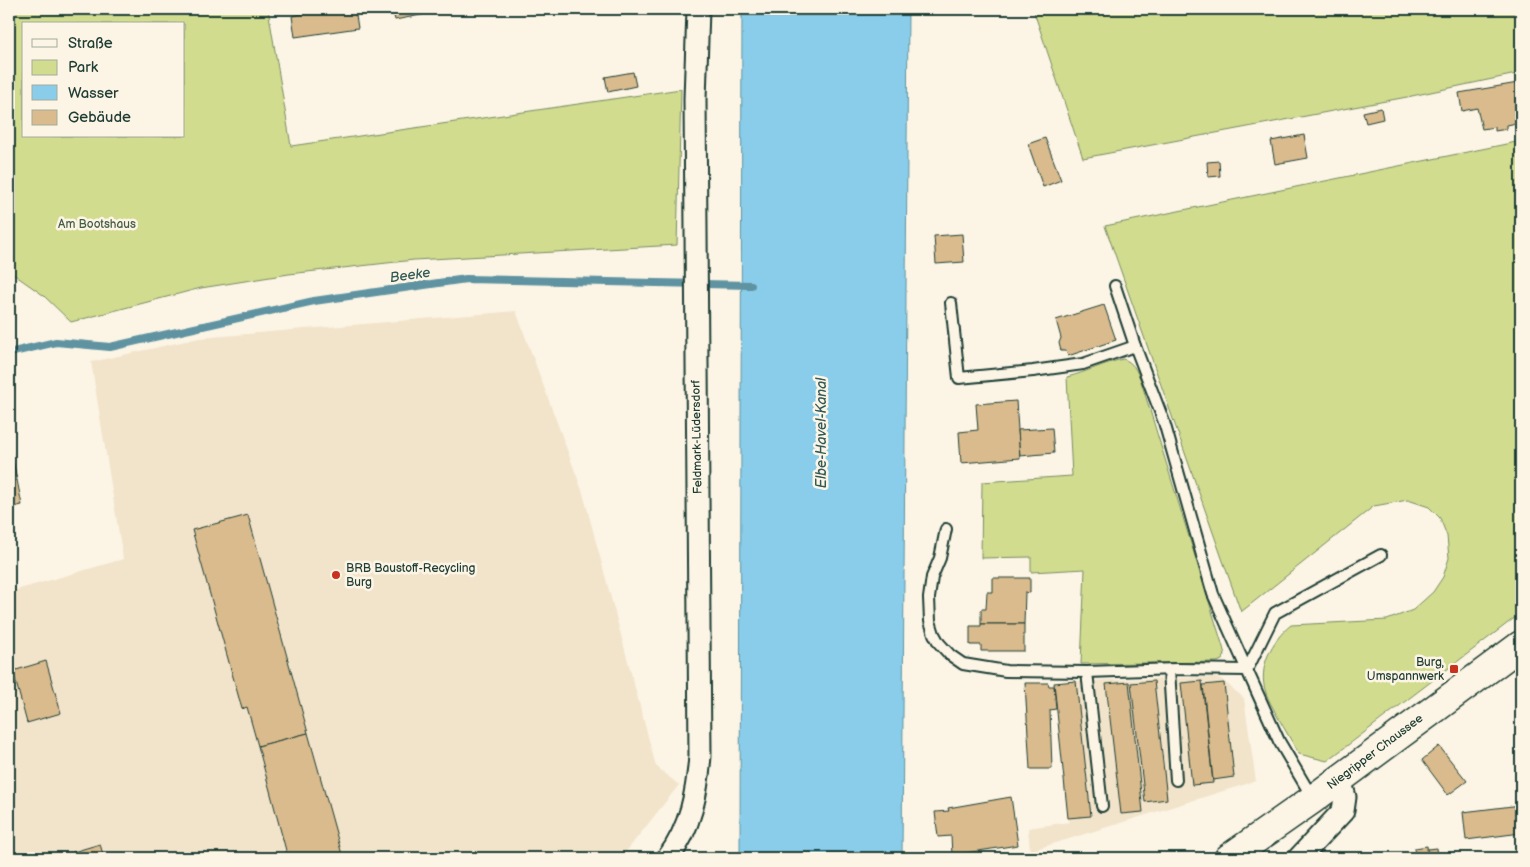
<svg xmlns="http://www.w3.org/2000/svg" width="1530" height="867" viewBox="0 0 1530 867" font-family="'Balsamiq Sans',sans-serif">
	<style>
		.built { fill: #f2e4cb }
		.green { fill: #d1dc8f; stroke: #788c62; fill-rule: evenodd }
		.water { fill: #89cdea; stroke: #5f93a1 }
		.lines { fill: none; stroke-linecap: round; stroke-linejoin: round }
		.stream { stroke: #5f93a1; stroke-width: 8 }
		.building { fill: #d9bb8d; stroke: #1f3d34 }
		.lane-casing { stroke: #1f3d34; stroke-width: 14 }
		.street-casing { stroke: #1f3d34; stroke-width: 25 }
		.secondary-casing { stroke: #1f3d34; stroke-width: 31 }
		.lane { stroke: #fcf5e5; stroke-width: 10 }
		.street { stroke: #fcf5e5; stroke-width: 21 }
		.secondary { stroke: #fcf5e5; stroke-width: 28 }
		.poi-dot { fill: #c8321e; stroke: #fcf5e5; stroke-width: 2 }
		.labels { text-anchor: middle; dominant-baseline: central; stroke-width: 5; stroke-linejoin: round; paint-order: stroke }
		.park-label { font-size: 12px; fill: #435d46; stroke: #fcf5e5 }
		.street-label { font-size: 12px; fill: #1f3d34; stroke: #fcf5e5 }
		.poi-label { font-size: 12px; fill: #1f3d34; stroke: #fcf5e5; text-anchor: start }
		.water-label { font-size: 14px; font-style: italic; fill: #345a58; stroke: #fcf5e5 }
	</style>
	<rect width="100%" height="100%" fill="#fcf5e5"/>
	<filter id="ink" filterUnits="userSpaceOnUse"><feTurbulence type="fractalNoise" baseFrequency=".02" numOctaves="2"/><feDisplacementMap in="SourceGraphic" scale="10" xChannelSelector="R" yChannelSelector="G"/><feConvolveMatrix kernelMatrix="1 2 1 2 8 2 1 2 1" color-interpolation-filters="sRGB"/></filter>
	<g filter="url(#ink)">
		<!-- built -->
		<g class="built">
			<path d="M516 311 583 493 656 766 679 785 621 858H9V592L123 559 91 362 199 338Z"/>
			<path d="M1213 677 1221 679 1244 698 1256 781 1030 851 1028 828 1069 822 1054 683 1076 681Z"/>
		</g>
		<!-- green -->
		<g class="green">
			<path d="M9 9H268L291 146 681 89 677 245 414 260 289 274 201 288 71 322 43 295 9 271ZM24 24H184V136H24Z"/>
			<path d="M1033 9H1521V73L1407 97 1083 158Z"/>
			<path d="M1521 141V613L1327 761 1299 754C1291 741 1284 727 1276 714 1273 707 1268 700 1266 693 1257 668 1272 640 1291 625L1387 620 1413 610 1433 592 1443 577 1449 558 1447 536 1440 518 1429 507 1408 500 1374 506 1241 612 1105 226Z"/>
			<path d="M1123 359C1133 362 1136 370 1140 378L1223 647 1225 655 1222 660 1217 662 1081 664 1085 569 1031 572V557L981 558 982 482 1072 476 1067 377C1087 372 1104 363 1123 359Z"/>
		</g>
		<!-- water -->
		<path class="water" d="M742 9H908L902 858H740Z"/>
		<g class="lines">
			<!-- stream -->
			<path class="stream" d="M9 353 56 342 110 347 314 301 466 279 751 285"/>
		</g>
		<!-- building -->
		<g class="building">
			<path d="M307 9H355L358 28 295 37 292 16 307 13Z"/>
			<path d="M392 9H452L395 20Z"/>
			<path d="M633 72 636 86 608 92 605 77Z"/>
			<path d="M1518 83 1521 103V122L1507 125V129L1495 131V127L1482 129 1477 108 1462 111 1459 93Z"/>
			<path d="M1381 108 1383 119 1366 123 1363 112Z"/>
			<path d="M1304 135 1308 158 1275 164 1271 141Z"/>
			<path d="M1045 138 1061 180 1043 187 1028 144Z"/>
			<path d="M1219 161 1220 176 1208 177 1207 162Z"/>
			<path d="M962 234 964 262 936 264 934 236Z"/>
			<path d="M1104 305 1116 340 1068 356 1066 351H1061L1059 343 1061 338 1056 320Z"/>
			<path d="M1016 401 1020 458 961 463 959 432 978 430 976 404Z"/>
			<path d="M1052 428 1054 453 1020 456 1018 430Z"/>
			<path d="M9 440 22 505 9 508Z"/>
			<path d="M248 515 308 733 258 746 247 707 242 709 192 530Z"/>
			<path d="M993 578H1030V593L1025 592 1024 624H981V609H986L987 592H993Z"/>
			<path d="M981 624H1024V651H981V645H970V626H981Z"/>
			<path d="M46 661 61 713 27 723 13 671Z"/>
			<path d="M1076 681 1091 816 1068 818 1054 683Z"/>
			<path d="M1154 681 1167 799 1145 802 1131 683Z"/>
			<path d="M1202 681 1213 783 1192 785 1181 683Z"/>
			<path d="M1129 682 1143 812 1121 814 1106 684Z"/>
			<path d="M1025 683H1048L1049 686H1054L1056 709 1050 710 1052 769H1030Z"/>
			<path d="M1224 683 1234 777 1213 780 1203 685Z"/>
			<path d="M308 733 343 858H288L258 746Z"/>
			<path d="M1439 746 1467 781 1448 795 1422 760Z"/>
			<path d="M1011 797 1018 845 952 855 951 836 938 837 935 812 949 811 948 808Z"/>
			<path d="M1521 805V833L1466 840 1463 812Z"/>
			<path d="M100 844 104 858H53Z"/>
			<path d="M1427 846 1428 858H1416L1415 848Z"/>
			<path d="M1437 848 1438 858H1428L1427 849Z"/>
		</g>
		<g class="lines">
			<defs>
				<g id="lane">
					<path d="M1115 286 1135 346 1164 422 1213 594 1247 670"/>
					<path d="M951 303 959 378 1033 371 1083 364 1135 346"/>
					<path d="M946 529 940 558 932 577 929 598 930 621 934 634 939 643 950 655 963 664 1006 671 1087 672 1176 669 1247 670 1279 741 1312 797"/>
					<path d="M1169 670 1176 780"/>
					<path d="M1247 670 1275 613 1381 555"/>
					<path d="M1087 672 1102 806"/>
				</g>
				<g id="street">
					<path d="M668 858C691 827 697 793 700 756L695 99 698 9"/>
					<path d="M1299 858 1343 811 1345 797 1340 779"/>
				</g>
				<path id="secondary" d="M1229 858 1313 799 1521 645"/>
			</defs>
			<!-- lane casing -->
			<use href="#lane" class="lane-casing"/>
			<!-- street casing -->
			<use href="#street" class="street-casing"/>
			<!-- secondary casing -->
			<use href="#secondary" class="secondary-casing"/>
			<!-- lane -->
			<use href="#lane" class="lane"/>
			<!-- street -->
			<use href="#street" class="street"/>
			<!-- secondary -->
			<use href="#secondary" class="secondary"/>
		</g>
	</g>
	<!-- markers -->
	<g class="poi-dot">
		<circle cx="336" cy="575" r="5"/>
		<rect x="1449" y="664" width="10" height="10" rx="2.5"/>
	</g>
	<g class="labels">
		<!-- park labels -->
		<g class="park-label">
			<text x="97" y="224">Am Bootshaus</text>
		</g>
		<!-- street labels -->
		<g class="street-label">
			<text transform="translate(697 437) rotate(-91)">Feldmark-Lüdersdorf</text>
			<text transform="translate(1375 752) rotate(-37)">Niegripper Chaussee</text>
		</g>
		<!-- poi labels -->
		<g class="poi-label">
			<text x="346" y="568">BRB Baustoff-Recycling<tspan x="346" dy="14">Burg</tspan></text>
			<text x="1444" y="662" text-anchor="end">Burg,<tspan x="1444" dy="14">Umspannwerk</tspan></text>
		</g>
		<!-- water labels -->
		<g class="water-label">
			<text transform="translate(410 275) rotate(-8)">Beeke</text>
			<text transform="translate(821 433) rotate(-90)">Elbe-Havel-Kanal</text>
		</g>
	</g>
	<!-- margin -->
	<rect width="1530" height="867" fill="none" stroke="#fcf5e5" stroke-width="30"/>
	<rect x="15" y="15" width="1500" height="837" fill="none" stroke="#1f3d34" stroke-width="2" filter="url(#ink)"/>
	<!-- legend -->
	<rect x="22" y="22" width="162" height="115" fill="#fcf5e5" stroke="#a4ab9e"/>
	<rect x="32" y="39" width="25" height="8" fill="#fcf5e5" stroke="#a4ab9e"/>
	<text x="68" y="48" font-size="15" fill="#1f3d34">Straße</text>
	<rect x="32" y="60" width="25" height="15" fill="#d1dc8f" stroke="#a4ab9e"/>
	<text x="68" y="72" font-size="15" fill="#1f3d34">Park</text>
	<rect x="32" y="85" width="25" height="15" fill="#89cdea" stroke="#a4ab9e"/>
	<text x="68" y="98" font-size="15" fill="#1f3d34">Wasser</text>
	<rect x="32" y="110" width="25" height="15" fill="#d9bb8d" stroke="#a4ab9e"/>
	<text x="68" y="122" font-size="15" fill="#1f3d34">Gebäude</text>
</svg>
